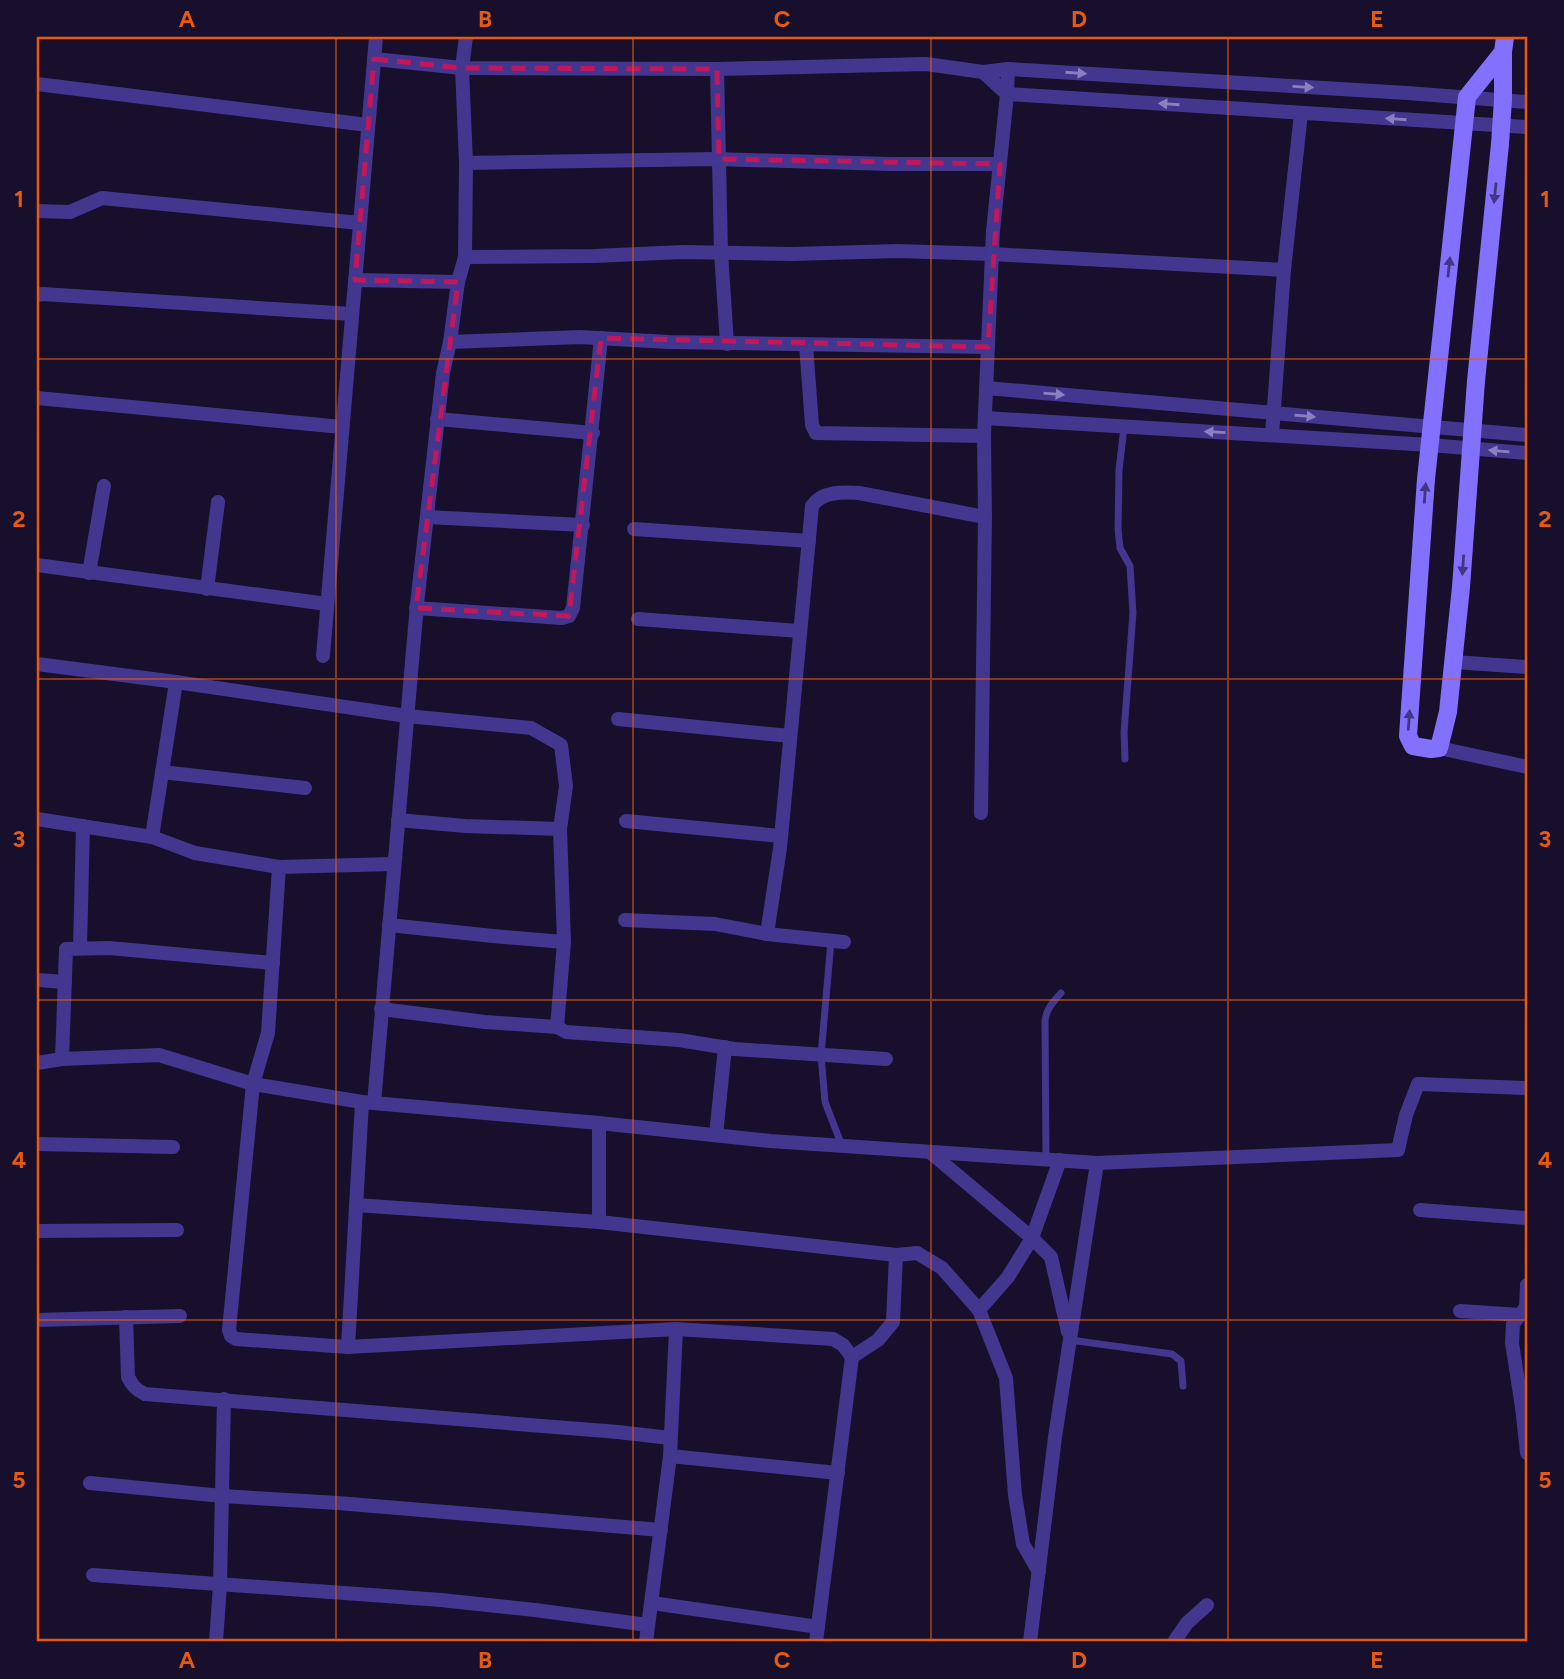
<svg xmlns="http://www.w3.org/2000/svg" width="1564" height="1679" viewBox="0 0 1564 1679" font-family="Figtree,sans-serif">
	<style>
		.lines { fill: none; stroke-linecap: round; stroke-linejoin: round }
		.lane { stroke: #43368e; stroke-width: 7 }
		.street { stroke: #43368e; stroke-width: 14 }
		.secondary { stroke: #8370ff; stroke-width: 18 }
		.oneway { fill: #8b7fc1 }
		.oneway2 { fill: #423680 }
		.marked { fill: none; stroke: #c2185b; stroke-width: 5; stroke-dasharray: 14 9; stroke-linejoin: round }
		.grid { fill: none; stroke: #e8590c; stroke-width: 2; stroke-opacity: 0.55 }
		.neatline { fill: none; stroke: #e8590c; stroke-width: 2.5 }
		.grid-label { font-size: 23px; text-anchor: middle; font-weight: bold; fill: #e8590c }
	</style>
	<rect width="100%" height="100%" fill="#170f2b"/>
	<g class="lines">
		<!-- lane -->
		<g class="lane">
			<path d="M1124 427 1119 470 1118 529 1120 548 1130 566 1133 613 1124 732 1125 759"/>
			<path d="M831 941 821 1055 825 1102 842 1146"/>
			<path d="M1046 1159 1045 1020C1047 1008 1053 1002 1061 993"/>
			<path d="M1070 1340 1172 1354 1181 1361 1183 1386"/>
		</g>
		<!-- street -->
		<g class="street">
			<path d="M374 59 462 68 717 69 926 64 983 72"/>
			<path d="M717 69 721 252 727 344"/>
			<path d="M37 84 368 125"/>
			<path d="M1527 102 1407 93 1008 69 983 72 1007 94 1527 127"/>
			<path d="M466 163 715 159 890 164H1000"/>
			<path d="M37 211 70 212 102 198 360 223"/>
			<path d="M465 257 594 256 683 252 792 254 898 251 992 254 1284 270"/>
			<path d="M355 280 458 282"/>
			<path d="M37 295 43 294 352 314"/>
			<path d="M450 342 580 337 669 342 988 347"/>
			<path d="M806 345 812 425 816 433 984 436"/>
			<path d="M986 388 1527 435"/>
			<path d="M37 398 342 427"/>
			<path d="M985 418 1430 445 1527 453"/>
			<path d="M437 419 593 433"/>
			<path d="M1272 435 1284 270 1301 113"/>
			<path d="M427 517 583 525"/>
			<path d="M634 529 809 541"/>
			<path d="M37 565 327 604"/>
			<path d="M89 573 104 486"/>
			<path d="M207 589 218 502"/>
			<path d="M416 608 562 618 569 616 573 608 601 338"/>
			<path d="M638 619 799 631"/>
			<path d="M323 656 376 37"/>
			<path d="M1454 662 1527 667"/>
			<path d="M37 664 176 682 152 837"/>
			<path d="M176 682 407 716 531 728 561 745 566 786 560 829 465 826 398 820"/>
			<path d="M618 719 790 736"/>
			<path d="M1439 748 1527 767"/>
			<path d="M162 772 305 788"/>
			<path d="M981 813 985 517 984 436 993 231 1007 94 1008 69"/>
			<path d="M37 819 152 837 195 853 279 867"/>
			<path d="M626 821 781 836"/>
			<path d="M394 864 279 867 268 1033 253 1084 229 1330 231 1336 236 1339 348 1347 676 1329 670 1456 646 1642"/>
			<path d="M625 920 715 924 767 934 844 942"/>
			<path d="M389 925 493 936 564 942 560 829"/>
			<path d="M767 934 780 848 812 506C822 491 843 492 859 493L985 517"/>
			<path d="M80 948 83 826"/>
			<path d="M37 980 65 982"/>
			<path d="M381 1009 485 1022 557 1027 564 942"/>
			<path d="M557 1027 566 1032 679 1040 734 1049 886 1059"/>
			<path d="M62 1059 66 949 109 948 273 963"/>
			<path d="M37 1063 62 1059 159 1055 253 1084 362 1102 599 1123 770 1141 1097 1163 1055 1437 1030 1642"/>
			<path d="M374 1103 417 604 443 373 450 342 458 282 465 257 466 163 462 68 466 37"/>
			<path d="M716 1135 725 1047"/>
			<path d="M37 1144 173 1147"/>
			<path d="M931 1153 1032 1238 1051 1257 1068 1332"/>
			<path d="M1097 1163 1398 1150 1406 1115 1418 1084 1527 1088"/>
			<path d="M356 1205 599 1222 896 1255 893 1322 878 1340 852 1357 816 1642"/>
			<path d="M1420 1210 1527 1218"/>
			<path d="M599 1222V1123"/>
			<path d="M37 1231 177 1230"/>
			<path d="M896 1255 917 1253 942 1268 979 1310 1006 1378 1015 1495 1023 1544 1039 1572"/>
			<path d="M1527 1285 1526 1307 1513 1324 1512 1343 1522 1407 1527 1453"/>
			<path d="M979 1310 1008 1277 1032 1238 1060 1160"/>
			<path d="M1460 1311 1520 1315"/>
			<path d="M126 1317 128 1377C132 1385 136 1390 145 1394L618 1432 670 1438"/>
			<path d="M37 1320 180 1316"/>
			<path d="M676 1329 833 1339 843 1345 852 1357"/>
			<path d="M348 1347 362 1102"/>
			<path d="M670 1456 838 1473"/>
			<path d="M90 1483 222 1496 338 1503 661 1530"/>
			<path d="M93 1575 441 1600 535 1610 648 1625"/>
			<path d="M652 1603 818 1627"/>
			<path d="M216 1642 220 1585 224 1399"/>
			<path d="M1174 1642 1187 1623 1207 1605"/>
		</g>
		<!-- secondary -->
		<path class="secondary" d="M1503 52 1467 97 1426 479 1408 736 1413 746 1431 749 1439 748 1448 712 1461 587 1476 381 1500 144 1503 100V52L1505 37"/>
	</g>
	<!-- one-way arrows -->
	<defs><path id="oneway-solid" d="M-6-.8H1V-3.2L6.5 0L1 3.2V.8H-6Z" transform="scale(1.75)"/></defs>
	<g class="oneway">
		<use href="#oneway-solid" transform="translate(1076 73) rotate(4)"/>
		<use href="#oneway-solid" transform="translate(1303 87) rotate(3)"/>
		<use href="#oneway-solid" transform="translate(1169 104) rotate(-176)"/>
		<use href="#oneway-solid" transform="translate(1396 119) rotate(-176)"/>
		<use href="#oneway-solid" transform="translate(1054 394) rotate(5)"/>
		<use href="#oneway-solid" transform="translate(1305 416) rotate(5)"/>
		<use href="#oneway-solid" transform="translate(1215 432) rotate(-177)"/>
		<use href="#oneway-solid" transform="translate(1499 451) rotate(-175)"/>
	</g>
	<g class="oneway2">
		<use href="#oneway-solid" transform="translate(1495 193) rotate(96)"/>
		<use href="#oneway-solid" transform="translate(1449 267) rotate(-84)"/>
		<use href="#oneway-solid" transform="translate(1425 493) rotate(-86)"/>
		<use href="#oneway-solid" transform="translate(1463 565) rotate(94)"/>
		<use href="#oneway-solid" transform="translate(1409 720) rotate(-86)"/>
	</g>
	<!-- marked area -->
	<path class="marked" d="M374 59 462 68 717 69 719 159 1000 164 988 347 601 338 569 616 416 608 458 282 355 280Z"/>
	<!-- grid -->
	<path class="grid" d="M336 37V1642M633 37V1642M931 37V1642M1228 37V1642M37 359H1527M37 679H1527M37 1000H1527M37 1320H1527"/>
	<!-- border -->
	<rect width="1564" height="1679" fill="none" stroke="#170f2b" stroke-width="77"/>
	<rect x="38" y="38" width="1488" height="1602" class="neatline"/>
	<g class="grid-label">
		<text x="187" y="27">A</text>
		<text x="485" y="27">B</text>
		<text x="782" y="27">C</text>
		<text x="1079" y="27">D</text>
		<text x="1377" y="27">E</text>
		<text x="19" y="207">1</text>
		<text x="1545" y="207">1</text>
		<text x="19" y="527">2</text>
		<text x="1545" y="527">2</text>
		<text x="19" y="847">3</text>
		<text x="1545" y="847">3</text>
		<text x="19" y="1168">4</text>
		<text x="1545" y="1168">4</text>
		<text x="19" y="1488">5</text>
		<text x="1545" y="1488">5</text>
		<text x="187" y="1668">A</text>
		<text x="485" y="1668">B</text>
		<text x="782" y="1668">C</text>
		<text x="1079" y="1668">D</text>
		<text x="1377" y="1668">E</text>
	</g>
</svg>
